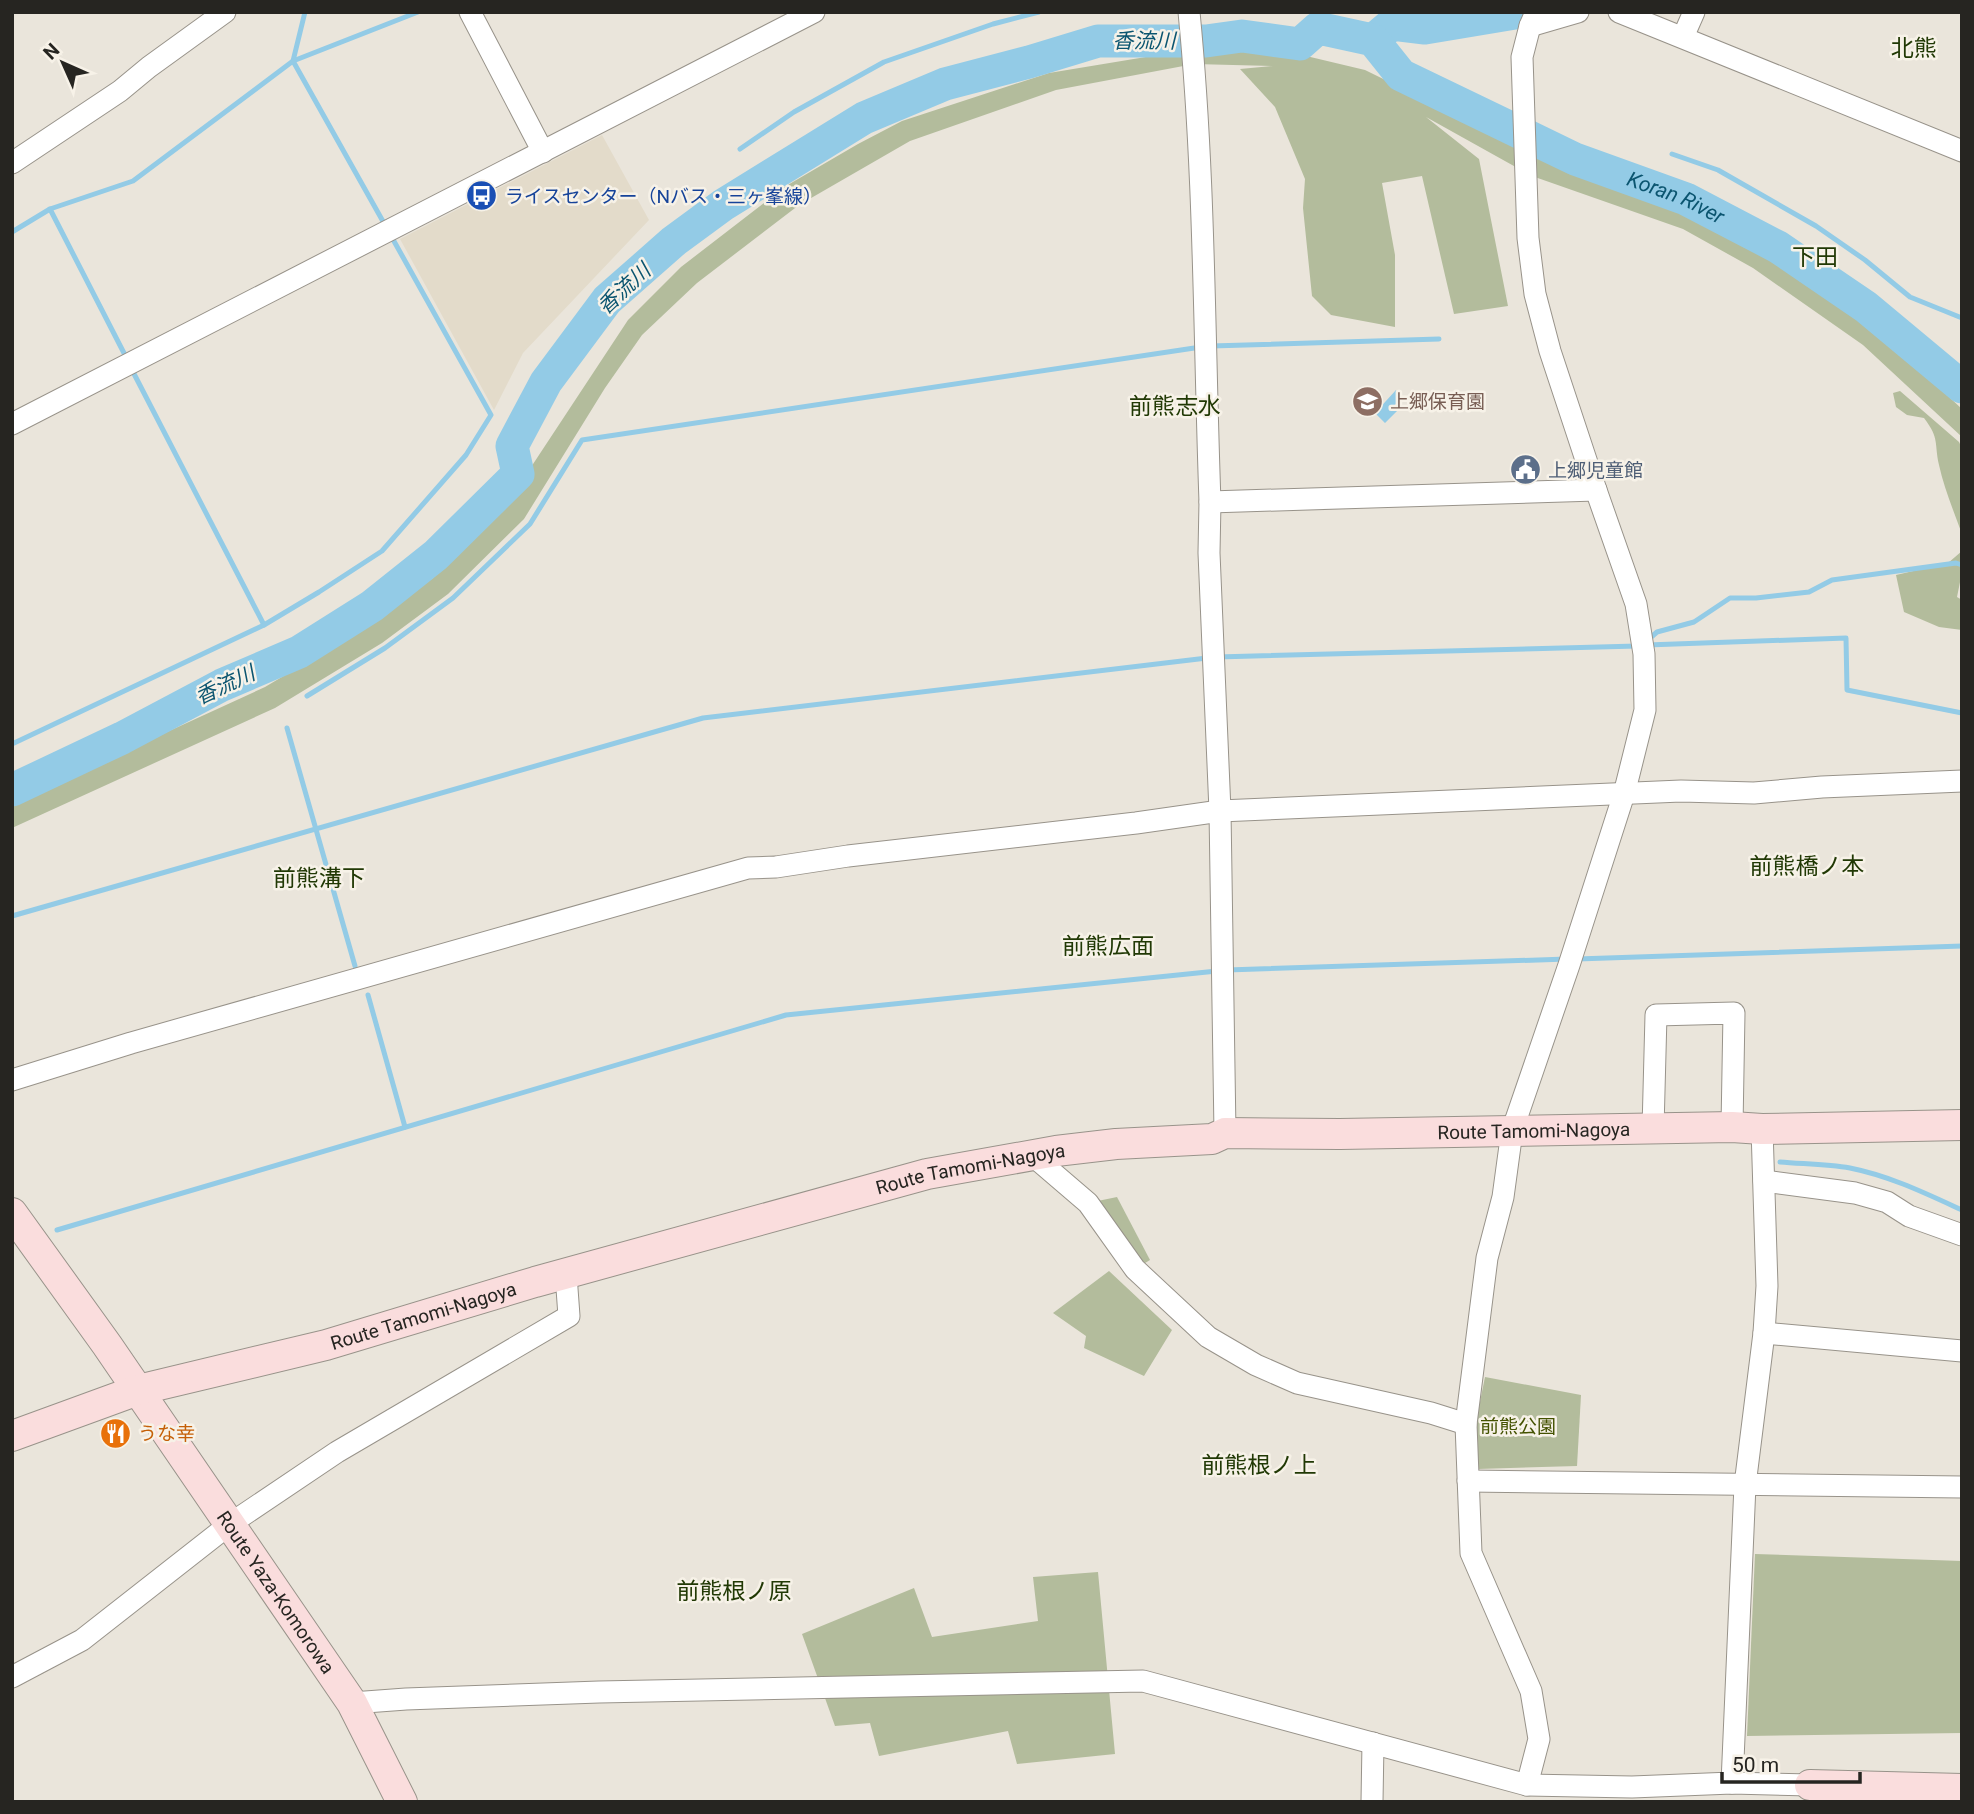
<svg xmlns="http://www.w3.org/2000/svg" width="1974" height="1814" viewBox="0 0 1974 1814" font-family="Roboto,'Noto Sans JP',sans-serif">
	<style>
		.built { fill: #e3dbca }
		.green { fill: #b3bc9c }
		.water { fill: #93cbe6 }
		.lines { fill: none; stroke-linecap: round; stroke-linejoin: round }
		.stream { stroke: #93cbe6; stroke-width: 5 }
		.river { stroke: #93cbe6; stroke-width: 33 }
		.street-casing { stroke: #98938a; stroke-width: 23 }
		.secondary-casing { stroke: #98938a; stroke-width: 32 }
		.street { stroke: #fff; stroke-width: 21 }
		.secondary { stroke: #fadddd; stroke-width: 30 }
		.labels { text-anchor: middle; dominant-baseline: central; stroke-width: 5; stroke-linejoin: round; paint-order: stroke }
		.transit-label { font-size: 19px; fill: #164399; stroke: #f7f2e8; text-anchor: start }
		.education-label { font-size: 19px; fill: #785e54; stroke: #f7f2e8; text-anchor: start }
		.service-label { font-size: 19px; fill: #4e5e75; stroke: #f7f2e8; text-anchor: start }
		.street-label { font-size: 19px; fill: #262521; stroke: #f7f2e8 }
		.park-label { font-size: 19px; fill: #445200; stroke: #f7f2e8 }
		.food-label { font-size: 19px; fill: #c56008; stroke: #f7f2e8; text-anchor: start }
		.water-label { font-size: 21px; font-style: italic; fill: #0b5570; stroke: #f7f2e8 }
		.quarter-label { font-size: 23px; fill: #213905; stroke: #f7f2e8 }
	</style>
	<rect width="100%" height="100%" fill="#eae5db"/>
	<!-- built -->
	<path class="built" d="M602 135 649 220 523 353 494 410 400 239Z"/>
	<!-- green -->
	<g class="green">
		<path d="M1281 50 1365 70 1536 154 1690 213 1763 252 1877 330 1962 409V437L1863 345 1753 268 1683 229 1532 176 1426 117 1479 159 1508 306 1454 314 1422 176 1382 183 1395 255V327L1331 315 1312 296 1303 208 1305 179 1275 107 1240 69 1273 66 1194 64 1056 90 910 141 799 205 697 283 642 335 605 388 524 519 448 594 382 643 275 708 12 828V803L265 687 371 624 433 578 508 502 628 320 681 267 786 186 858 144 902 121 1049 73 1182 51Z"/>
		<path d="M1900 391 1959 442 1962 448V534C1954 512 1944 488 1939 465 1934 443 1940 439 1924 418L1907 415 1896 407 1893 393Z"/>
		<path d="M1962 551V572L1957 597 1962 600V630L1939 627 1904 612 1896 575 1948 563Z"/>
		<path d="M1117 1197 1150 1260 1135 1269 1088 1203Z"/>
		<path d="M1109 1271 1172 1330 1144 1376 1084 1348 1086 1336 1053 1313Z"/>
		<path d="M1485 1377 1581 1395 1577 1466 1478 1469 1476 1422Z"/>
		<path d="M1755 1554 1962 1561V1733L1747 1736Z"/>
		<path d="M1098 1572 1115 1754 1017 1764 1008 1731 879 1756 870 1723 835 1726 802 1634 914 1588 932 1637 1038 1621 1033 1577Z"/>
	</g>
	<!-- water -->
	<path class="water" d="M1396 390 1402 397 1395 405 1399 409 1385 423 1375 413Z"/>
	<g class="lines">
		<!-- stream -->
		<g class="stream">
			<path d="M305 12 293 61 385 225"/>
			<path d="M740 149 794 112 884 62 993 24 1039 12"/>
			<path d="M1672 154 1718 170 1816 226 1865 260 1910 297 1962 318"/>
			<path d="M50 209 127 359"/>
			<path d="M12 232 50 209 133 181 293 61 418 12"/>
			<path d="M1211 346 1439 339"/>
			<path d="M131 368 264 625"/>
			<path d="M1649 639 1657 632 1694 622 1730 598H1756L1809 592 1832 580 1956 563 1962 565"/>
			<path d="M1647 645 1846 638 1847 690 1962 713"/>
			<path d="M1217 657 1637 646"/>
			<path d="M307 696 385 648 453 598 530 524 582 440 1201 347"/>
			<path d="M287 728 355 966"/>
			<path d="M12 744 264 625 319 592 382 551 466 455 491 415 390 234"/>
			<path d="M12 916 703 718 1207 658"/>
			<path d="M1577 959 1962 946"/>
			<path d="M1227 970 1567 959"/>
			<path d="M368 995 405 1127"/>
			<path d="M1780 1162C1803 1164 1827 1164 1850 1168 1890 1176 1925 1193 1962 1210"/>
			<path d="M57 1230 786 1015 1217 971"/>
		</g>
		<!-- river -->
		<g class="river">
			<path d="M1373 40 1392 24 1425 28 1521 12"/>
			<path id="s1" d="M12 790 122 738 222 685 299 652 372 606 436 555 518 474 512 446 546 382 607 300 674 241 723 205 864 118 945 84 1029 62 1098 41H1206L1242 36 1300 44 1318 28 1373 40 1401 75 1575 159 1686 199 1778 247 1866 307 1962 387"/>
		</g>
		<defs>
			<g id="street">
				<path d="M470 12 543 152"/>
				<path d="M1189 12C1205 175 1204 339 1210 502L1209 553 1220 811 1225 1133"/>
				<path d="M1619 12 1962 151"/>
				<path d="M1530 26 1578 12"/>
				<path d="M1683 37 1694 12"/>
				<path d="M12 163 120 91 149 67 225 12"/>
				<path d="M12 424 814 12"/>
				<path d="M1210 502 1596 490"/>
				<path d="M12 1080 131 1043 748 868 776 867 848 856 1136 823 1220 811 1681 791 1754 793 1822 787 1962 781"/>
				<path d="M1516 1120 1512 1131 1503 1197 1487 1258 1466 1424 1471 1553 1531 1691 1539 1739 1527 1785"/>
				<path d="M1653 1129 1656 1015 1734 1013 1732 1127"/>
				<path d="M1512 1131 1569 965 1624 794 1645 710 1644 654 1636 604 1596 490 1550 351 1535 294 1528 238 1522 57 1530 26 1536 12"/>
				<path d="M1032 1155 1088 1203 1135 1269 1208 1337 1256 1365 1297 1383 1431 1413 1466 1424"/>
				<path d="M1764 1181 1855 1193 1887 1202 1909 1216 1962 1235"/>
				<path d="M1764 1333 1962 1351"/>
				<path d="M1468 1481 1962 1487"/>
				<path d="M12 1677 82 1640 230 1524 337 1452 569 1316 566 1275"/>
				<path d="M352 1703 406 1699 599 1692 1143 1681 1527 1785 1632 1787 1732 1783 1810 1785"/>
				<path d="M1732 1783 1745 1485 1764 1333 1767 1286 1762 1129"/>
				<path d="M1372 1802 1373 1743"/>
			</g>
			<g id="secondary">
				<path id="s2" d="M12 1213 107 1345 352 1703 402 1802"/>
				<path id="s3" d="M12 1436 138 1390 326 1345 535 1282 927 1174 1056 1151 1116 1144 1212 1139 1225 1133 1340 1134 1732 1127 1762 1129 1962 1125"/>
				<path d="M1810 1785 1962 1789"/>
			</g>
		</defs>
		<!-- street casing -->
		<use href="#street" class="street-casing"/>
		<!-- secondary casing -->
		<use href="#secondary" class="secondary-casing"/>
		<!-- street -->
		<use href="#street" class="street"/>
		<!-- secondary -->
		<use href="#secondary" class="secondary"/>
	</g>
	<!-- icons -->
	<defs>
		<symbol id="bus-disc" viewBox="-11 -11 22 22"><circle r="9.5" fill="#1a4fb4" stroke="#f7f2e8"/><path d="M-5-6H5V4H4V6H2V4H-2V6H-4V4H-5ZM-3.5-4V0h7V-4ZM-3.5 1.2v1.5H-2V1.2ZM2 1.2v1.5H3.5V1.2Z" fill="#fff"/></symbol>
		<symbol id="school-disc" viewBox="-11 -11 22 22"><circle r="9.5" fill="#8d6e63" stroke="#f7f2e8"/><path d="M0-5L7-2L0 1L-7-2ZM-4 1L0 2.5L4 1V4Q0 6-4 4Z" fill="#fff"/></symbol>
		<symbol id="civic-disc" viewBox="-11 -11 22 22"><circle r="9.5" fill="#5c6f8a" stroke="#f7f2e8"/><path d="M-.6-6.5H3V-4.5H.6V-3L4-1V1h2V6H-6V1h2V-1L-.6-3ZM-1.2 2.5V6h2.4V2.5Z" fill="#fff"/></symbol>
		<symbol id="restaurant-disc" viewBox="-11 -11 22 22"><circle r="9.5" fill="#e8710a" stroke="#f7f2e8"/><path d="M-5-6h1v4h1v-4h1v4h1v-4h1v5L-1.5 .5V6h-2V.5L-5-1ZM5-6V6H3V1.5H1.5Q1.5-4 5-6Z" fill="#fff"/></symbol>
	</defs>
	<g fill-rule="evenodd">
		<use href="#bus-disc" x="464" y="178" width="35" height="35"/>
		<use href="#school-disc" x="1350" y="384" width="35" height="35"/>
		<use href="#civic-disc" x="1508" y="452" width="35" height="35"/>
		<use href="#restaurant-disc" x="98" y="1416" width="35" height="35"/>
	</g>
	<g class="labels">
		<!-- transit labels -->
		<g class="transit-label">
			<text x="505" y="196">ライスセンター（Nバス・三ヶ峯線）</text>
		</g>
		<!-- education labels -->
		<g class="education-label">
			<text x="1390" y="401">上郷保育園</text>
		</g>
		<!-- service labels -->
		<g class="service-label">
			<text x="1548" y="470">上郷児童館</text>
		</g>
		<!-- street labels -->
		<g class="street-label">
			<text stroke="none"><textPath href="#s3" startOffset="1563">Route Tamomi-Nagoya</textPath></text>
			<text stroke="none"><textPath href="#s3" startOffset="996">Route Tamomi-Nagoya</textPath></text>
			<text stroke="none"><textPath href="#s3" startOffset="429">Route Tamomi-Nagoya</textPath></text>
			<text stroke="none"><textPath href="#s2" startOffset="462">Route Yaza-Komorowa</textPath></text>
		</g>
		<!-- park labels -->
		<g class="park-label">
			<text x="1518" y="1426">前熊公園</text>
		</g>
		<!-- food labels -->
		<g class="food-label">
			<text x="138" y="1433">うな幸</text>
		</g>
		<!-- water labels -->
		<g class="water-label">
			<text x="1144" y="41">香流川</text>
			<text stroke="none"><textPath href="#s1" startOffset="1997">Koran River</textPath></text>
			<text transform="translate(624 289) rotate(-43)">香流川</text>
			<text transform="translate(225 685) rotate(-25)">香流川</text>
		</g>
		<!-- quarter labels -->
		<g class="quarter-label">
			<text x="1914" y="48">北熊</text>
			<text x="1815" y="257">下田</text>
			<text x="1175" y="406">前熊志水</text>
			<text x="1807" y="866">前熊橋ノ本</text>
			<text x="319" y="878">前熊溝下</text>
			<text x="1108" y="946">前熊広面</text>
			<text x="1259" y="1465">前熊根ノ上</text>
			<text x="734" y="1591">前熊根ノ原</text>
		</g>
	</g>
	<!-- border -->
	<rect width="1974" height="1814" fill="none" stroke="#262521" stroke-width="28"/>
	<!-- north arrow -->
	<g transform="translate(63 63) rotate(315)" stroke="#f7f2e8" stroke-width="5" paint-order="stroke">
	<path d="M0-5L12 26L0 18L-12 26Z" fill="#262521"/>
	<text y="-10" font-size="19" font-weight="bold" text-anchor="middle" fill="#262521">N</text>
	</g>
	<!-- scale -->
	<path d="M1722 1772v10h138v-10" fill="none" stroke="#262521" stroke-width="3.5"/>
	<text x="1732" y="1772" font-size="21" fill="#262521" stroke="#f7f2e8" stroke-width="5" paint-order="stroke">50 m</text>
</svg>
